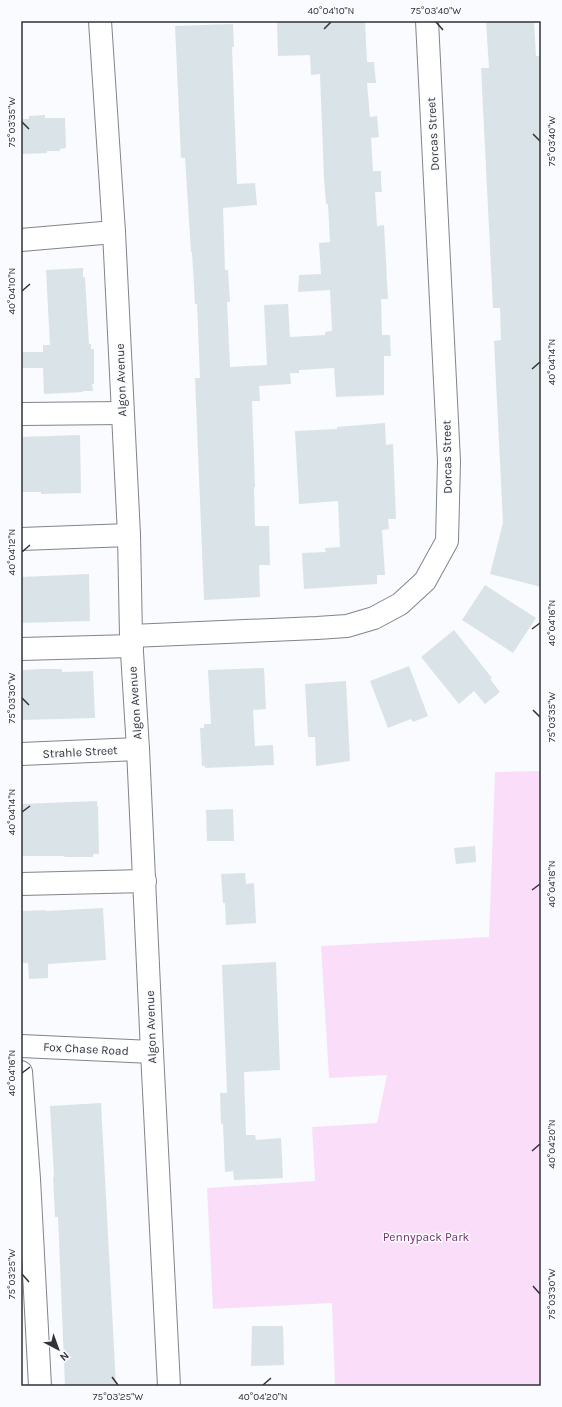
<svg xmlns="http://www.w3.org/2000/svg" width="562" height="1407" viewBox="0 0 562 1407" font-family="Karla,sans-serif">
	<style>
		.green { fill: #fadef9 }
		.building { fill: #dae4e8 }
		.lines { fill: none; stroke-linecap: round; stroke-linejoin: round }
		.minor-casing { stroke: #80848c; stroke-width: 24 }
		.minor { stroke: #fff; stroke-width: 22 }
		.ticks { fill: none; stroke: #303235; stroke-width: 1.5 }
		.labels { text-anchor: middle; dominant-baseline: central; stroke-width: 3; stroke-linejoin: round; paint-order: stroke }
		.street-label { font-size: 12px; fill: #303235; stroke: #f9fbfe }
		.park-label { font-size: 12px; fill: #722c73; stroke: #f9fbfe }
		.neatline { fill: none; stroke: #303235; stroke-width: 1.5 }
		.ticks-label { font-size: 10px; text-anchor: middle; fill: #303235 }
	</style>
	<rect width="100%" height="100%" fill="#f9fbfe"/>
	<!-- green -->
	<path class="green" d="M541 771V1386H335L332 1303 213 1309 207 1188 315 1181 312 1127 377 1123 387 1075 329 1078 321 946 489 937 495 772Z"/>
	<!-- building -->
	<g class="building">
		<path d="M277 21H365L367 62H374L376 83H367L370 117 377 116 379 137 371 138 373 171H381V181L382 192H375L377 226 384 225 388 299H381L382 335H390L391 356H384V395L336 397 334 368 299 370V373H290L291 384 259 386 260 401H252L255 487H254L255 526H269L270 565H259L260 597 204 600 195 378H200L197 304H195L192 252H191L185 158H181L175 26 233 24 234 47H232L237 184 255 183 257 205 223 208 225 270H228L230 302H227L230 367 267 365 264 305 288 304 290 337 325 335V332L332 331 330 290 298 292 299 275 321 274 319 243 330 242 328 204H326L324 178 320 74 311 75 310 55 278 56Z"/>
		<path d="M486 21H534L536 56H540L541 83V587L490 574 503 523 494 341 501 340 500 308H493L481 68H489Z"/>
		<path d="M45 115V118H65L66 148 60 149V151H47V153L21 154V119H29V116Z"/>
		<path d="M83 268V277H85L89 344H91V349H94V384H92L93 391H83V392L44 394 43 368H21V352H43V345H50L46 270Z"/>
		<path d="M385 423 386 445 393 444 396 519H388L389 529 382 530 385 575H377V584L304 589 302 553 326 552 325 548 340 547 338 501 299 504 295 431 337 429V427Z"/>
		<path d="M80 435 81 493 41 494V492H21V437Z"/>
		<path d="M89 574 90 621 21 623V577Z"/>
		<path d="M485 585 536 618 513 653 462 620Z"/>
		<path d="M454 630 492 678 490 679 500 692 485 704 474 691 459 704 421 657Z"/>
		<path d="M409 666 428 716 413 722 411 719 388 728 370 681Z"/>
		<path d="M264 668 266 709 253 710 255 746 273 745 274 765 205 768V766H202L200 728H204V724H211L208 670Z"/>
		<path d="M41 669H62V672L93 671 95 718 21 720V673H23V670Z"/>
		<path d="M346 681 350 761 316 766 315 737H308L305 684Z"/>
		<path d="M97 801V806H98L99 854H93V857H64L65 856H21V804Z"/>
		<path d="M233 809 234 841H207L206 810Z"/>
		<path d="M475 846 476 862 456 864 454 848Z"/>
		<path d="M245 873 246 884 254 883 256 923 226 925 225 903H223L221 874Z"/>
		<path d="M103 908 106 960 48 964V978L29 979 28 963H21V911L46 910V911Z"/>
		<path d="M276 962 280 1070 244 1072 246 1135H255L256 1140 281 1138 283 1178 234 1180 233 1171 225 1172 223 1124H221L220 1093H227L222 965Z"/>
		<path d="M101 1103 116 1386H65L58 1217H55L53 1177H54L50 1106Z"/>
		<path d="M252 1326H283L284 1365 251 1366Z"/>
	</g>
	<g class="lines">
		<defs>
			<g id="minor">
				<path d="M100 21 114 232 129 535 131 636 138 749 152 1052 169 1386"/>
				<path d="M21 240 114 232"/>
				<path d="M21 414 122 413"/>
				<path d="M21 539 129 535"/>
				<path d="M131 636 317 628 347 626 374 618 400 604 425 581 447 541 449 461 427 21"/>
				<path d="M21 649 132 646"/>
				<path d="M21 754 138 749"/>
				<path d="M21 884 145 881"/>
				<path d="M21 1046 152 1052"/>
				<path d="M21 1072 29 1179 40 1386"/>
			</g>
		</defs>
		<!-- minor casing -->
		<use href="#minor" class="minor-casing"/>
		<!-- minor -->
		<use href="#minor" class="minor"/>
	</g>
	<!-- ticks -->
	<path class="ticks" d="M436 22 443 30M324 29 331 22M22 122 29 129M533 134 540 141M22 291 30 284M532 369 540 362M22 552 30 545M532 629 540 623M22 698 29 705M533 710 540 717M22 812 30 806M532 890 540 884M22 1073 30 1067M532 1151 540 1144M22 1274 29 1282M533 1286 540 1294M112 1377 118 1385M263 1385 271 1378"/>
	<g class="labels">
		<!-- street labels -->
		<g class="street-label">
			<text transform="translate(433 134) rotate(-93)">Dorcas Street</text>
			<text transform="translate(121 380) rotate(-92)">Algon Avenue</text>
			<text transform="translate(447 457) rotate(-91)">Dorcas Street</text>
			<text transform="translate(135 703) rotate(-94)">Algon Avenue</text>
			<text transform="translate(80 752) rotate(-3)">Strahle Street</text>
			<text transform="translate(151 1027) rotate(-92)">Algon Avenue</text>
			<text transform="translate(86 1049) rotate(3)">Fox Chase Road</text>
		</g>
		<!-- park labels -->
		<g class="park-label">
			<text x="426" y="1237">Pennypack Park</text>
		</g>
	</g>
	<!-- border -->
	<rect width="562" height="1407" fill="none" stroke="#f9fbfe" stroke-width="44"/>
	<!-- north arrow -->
	<g transform="translate(58 1349) rotate(139)" stroke="#f9fbfe" stroke-width="3" paint-order="stroke">
	<path d="M0-3L7 15L0 10L-7 15Z" fill="#303235"/>
	<text y="-6" font-size="11" font-weight="bold" text-anchor="middle" fill="#303235">N</text>
	</g>
	<rect x="22" y="22" width="518" height="1363" class="neatline"/>
	<g class="ticks-label">
		<text x="331" y="14">40°04'10"N</text>
		<text x="436" y="14">75°03'40"W</text>
		<text transform="translate(11 122) rotate(-90)" y="4">75°03'35"W</text>
		<text transform="translate(551 141) rotate(-90)" y="4">75°03'40"W</text>
		<text transform="translate(11 291) rotate(-90)" y="4">40°04'10"N</text>
		<text transform="translate(551 362) rotate(-90)" y="4">40°04'14"N</text>
		<text transform="translate(11 552) rotate(-90)" y="4">40°04'12"N</text>
		<text transform="translate(551 623) rotate(-90)" y="4">40°04'16"N</text>
		<text transform="translate(11 698) rotate(-90)" y="4">75°03'30"W</text>
		<text transform="translate(551 717) rotate(-90)" y="4">75°03'35"W</text>
		<text transform="translate(11 812) rotate(-90)" y="4">40°04'14"N</text>
		<text transform="translate(551 884) rotate(-90)" y="4">40°04'18"N</text>
		<text transform="translate(11 1073) rotate(-90)" y="4">40°04'16"N</text>
		<text transform="translate(551 1144) rotate(-90)" y="4">40°04'20"N</text>
		<text transform="translate(11 1274) rotate(-90)" y="4">75°03'25"W</text>
		<text transform="translate(551 1294) rotate(-90)" y="4">75°03'30"W</text>
		<text x="118" y="1400">75°03'25"W</text>
		<text x="263" y="1400">40°04'20"N</text>
	</g>
</svg>
